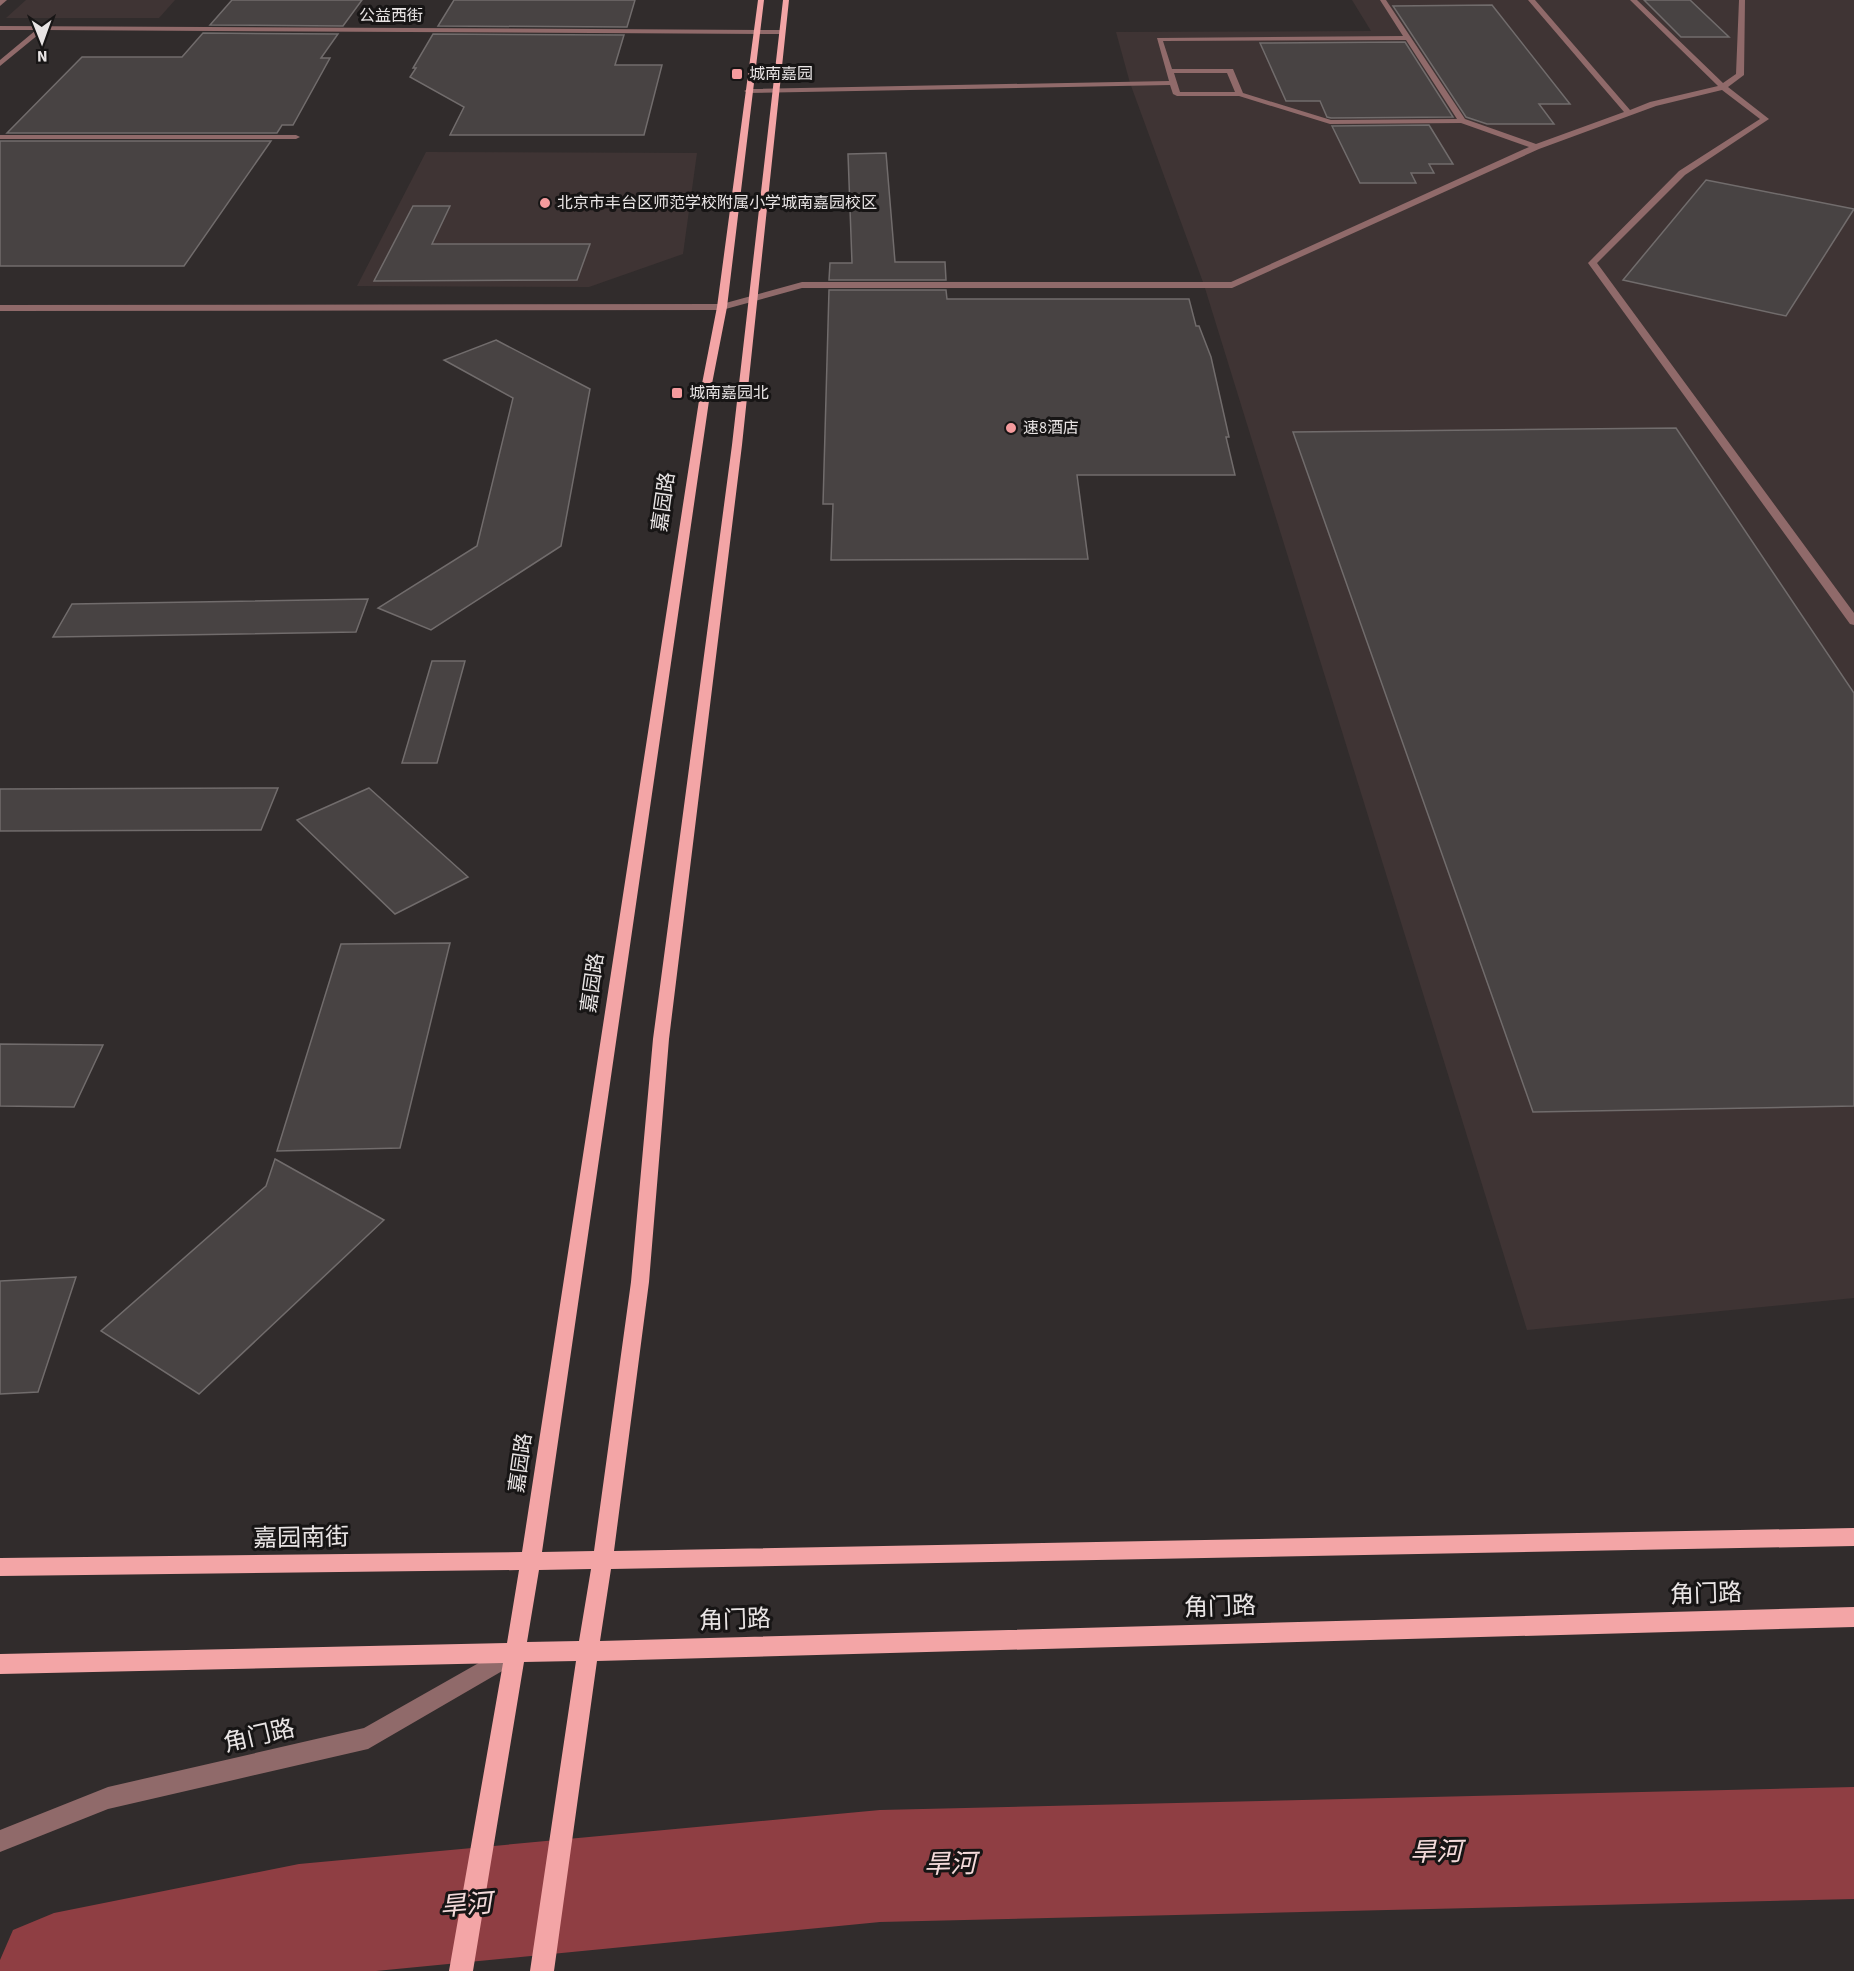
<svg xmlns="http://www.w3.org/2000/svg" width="1854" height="1971" viewBox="0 0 1854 1971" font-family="'Source Sans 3','Noto Sans SC',sans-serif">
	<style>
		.built { fill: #3f3434 }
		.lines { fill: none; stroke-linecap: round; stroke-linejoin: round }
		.river { fill: #8f3e43; fill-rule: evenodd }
		.building { fill: #484343; stroke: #716c6c; stroke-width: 1.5 }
		.minor { fill: #906a6a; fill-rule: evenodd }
		.major { fill: #f3a5a6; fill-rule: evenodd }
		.poi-dot { fill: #f59b9d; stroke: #171515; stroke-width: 2 }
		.labels { text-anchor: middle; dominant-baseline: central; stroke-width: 6; stroke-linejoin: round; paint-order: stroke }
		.far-street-label { font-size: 16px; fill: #e8e4e4; stroke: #171515 }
		.far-poi-label { font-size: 16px; fill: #e8e4e4; stroke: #171515; text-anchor: start }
		.street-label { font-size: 20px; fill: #e8e4e4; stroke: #171515 }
		.near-street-label { font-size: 24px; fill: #e8e4e4; stroke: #171515 }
		.near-water-label { font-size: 26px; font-style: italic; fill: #f4dbdb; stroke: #171515 }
	</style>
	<rect width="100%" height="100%" fill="#312c2c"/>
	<!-- built -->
	<g class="built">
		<path d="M26 0H175L159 18H6Z"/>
		<path d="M1352 0H1854V1298L1527 1330 1204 285 1130 83 1116 32 1371 31Z"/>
		<path d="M426 152 697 153 683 254 589 287 357 286Z"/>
	</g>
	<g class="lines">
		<!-- river -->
		<path class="river" d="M1854 1787V1899L880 1922 376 1971H0V1960L13 1930 54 1913 299 1864 880 1810Z"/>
	</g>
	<!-- building -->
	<g class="building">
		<path d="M232 0H362L343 26 210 25Z"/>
		<path d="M454 0H635L627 27 438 26Z"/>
		<path d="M1644 0H1690L1729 37H1681Z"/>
		<path d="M1492 5 1570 104H1539L1554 124H1487L1466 117 1393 6Z"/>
		<path d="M203 33 338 34 321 58H330L293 125H282L277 133H7L82 57H182Z"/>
		<path d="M433 34 624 35 615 65H662L644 135H450L464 107 410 77 416 68H413Z"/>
		<path d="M1405 42 1453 117 1331 118 1327 117 1320 101H1286L1260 43Z"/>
		<path d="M1429 125 1453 164H1429L1434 173H1411L1416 183H1360L1332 126Z"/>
		<path d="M0 141H271L184 266H0Z"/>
		<path d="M886 153 895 262H945L946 280H829L830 263H852L848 154Z"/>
		<path d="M1706 180 1854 209 1786 316 1623 280Z"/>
		<path d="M413 206H450L432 244H590L577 280 374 281Z"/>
		<path d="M829 290H946L947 299H1189L1196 326H1199L1211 357 1229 437H1226L1235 475H1077L1088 559 831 560 833 504H823Z"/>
		<path d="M496 340 590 389 561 546 431 630 378 608 477 546 513 398 444 360Z"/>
		<path d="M1676 428 1854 693V1106L1533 1112 1293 432Z"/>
		<path d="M368 599 356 632 53 637 72 604Z"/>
		<path d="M432 661H465L437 763H402Z"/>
		<path d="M278 788 261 830 0 831V789Z"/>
		<path d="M369 788 468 877 395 914 297 820Z"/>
		<path d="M450 943 400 1148 277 1151 341 944Z"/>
		<path d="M0 1044 103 1045 74 1107 0 1106Z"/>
		<path d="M275 1159 384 1220 199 1394 101 1331 266 1186Z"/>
		<path d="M76 1277 38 1392 0 1394V1281Z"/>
	</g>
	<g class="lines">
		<!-- minor -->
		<g class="minor">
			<path d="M0 0H7L0 6Z"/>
			<path d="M1380 0H1386L1465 119 1536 144 1624 112 1528 0H1535L1630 110 1650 102 1718 86 1630 0H1637L1723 83 1736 74 1739 0H1745L1744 75 1728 87 1769 119 1685 175 1597 263 1854 613V625L1850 624 1588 263 1679 171 1760 119 1722 90 1656 106 1539 149 1232 288H802L722 310 0 311V305L722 304 802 282H1231L1529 147 1461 123 1330 124 1239 96H1177L1173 94 1170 85 748 93 744 91 748 89 1169 81 1157 38 1403 36ZM1406 40 1457 119 1331 120 1243 93 1233 69H1172L1163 41ZM1174 73H1227L1235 92H1180Z"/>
			<path d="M0 26 782 30 785 32 782 34 44 30 0 66V60L36 30H0Z"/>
			<path d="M0 135H296L300 137 296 139H0Z"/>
			<path d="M514 1643 521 1646 524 1653 521 1660 368 1749 108 1809 0 1852V1830L108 1787 364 1728Z"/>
		</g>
		<!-- major -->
		<path class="major" d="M758 0H764L727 307 710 394 542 1552 594 1551 631 1282 653 1039 732 445 783 0H789L742 445 669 1039 649 1282 614 1551 1854 1528V1546L611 1569 600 1641 1854 1607V1627L597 1661 554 1971H530L576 1661 524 1662 473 1971H449L503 1663 0 1674V1654L507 1643 519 1570 0 1576V1558L522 1552 700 394 717 307ZM591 1569 579 1641 527 1642 539 1570Z"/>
	</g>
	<!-- markers -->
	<g class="poi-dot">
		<rect x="731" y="68" width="12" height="12" rx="3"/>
		<circle cx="545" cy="203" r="6"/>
		<rect x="671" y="387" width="12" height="12" rx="3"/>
		<circle cx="1011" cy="428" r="6"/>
	</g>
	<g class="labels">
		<!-- far-street labels -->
		<g class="far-street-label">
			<text x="391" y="16">公益西街</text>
		</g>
		<!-- far-poi labels -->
		<g class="far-poi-label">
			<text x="749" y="74">城南嘉园</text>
			<text x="557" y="203">北京市丰台区师范学校附属小学城南嘉园校区</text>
			<text x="689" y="393">城南嘉园北</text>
			<text x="1023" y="428">速8酒店</text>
		</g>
		<!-- street labels -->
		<g class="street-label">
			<text transform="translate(664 502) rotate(-82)">嘉园路</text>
			<text transform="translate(593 983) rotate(-82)">嘉园路</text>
			<text transform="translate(521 1463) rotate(-82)">嘉园路</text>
		</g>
		<!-- near-street labels -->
		<g class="near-street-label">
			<text transform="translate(301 1538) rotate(-1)">嘉园南街</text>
			<text transform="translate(1706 1594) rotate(-2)">角门路</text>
			<text transform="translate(1220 1607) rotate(-2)">角门路</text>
			<text transform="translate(735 1620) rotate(-2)">角门路</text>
			<text transform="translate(259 1736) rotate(-13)">角门路</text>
		</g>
		<!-- near-water labels -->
		<g class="near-water-label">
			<text transform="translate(1436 1852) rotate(-1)">旱河</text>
			<text transform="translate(950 1864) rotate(-1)">旱河</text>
			<text transform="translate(466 1905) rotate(-5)">旱河</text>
		</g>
	</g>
	<!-- north arrow -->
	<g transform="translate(42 42) rotate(179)" stroke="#171515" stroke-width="4.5" paint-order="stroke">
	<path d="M0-4.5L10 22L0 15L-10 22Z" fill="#e8e4e4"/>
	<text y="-9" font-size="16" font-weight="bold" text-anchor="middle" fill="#e8e4e4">N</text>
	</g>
</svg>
